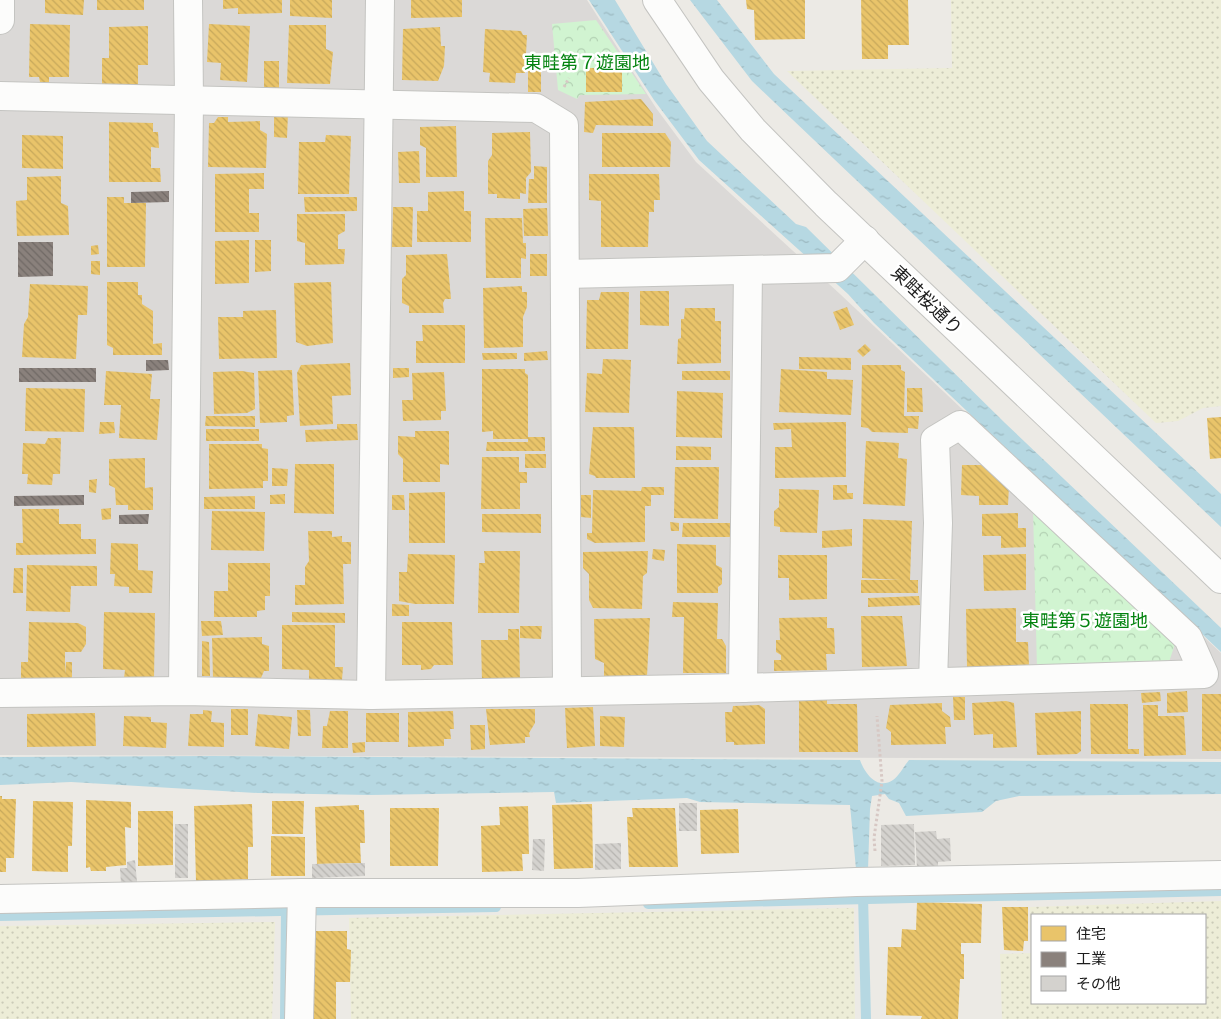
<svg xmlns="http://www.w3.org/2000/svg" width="1221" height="1019" viewBox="0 0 1221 1019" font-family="Roboto,'Noto Sans JP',sans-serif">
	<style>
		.residential { fill: #dbd9d7 }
		.farmland { fill: url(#farmland-dots); fill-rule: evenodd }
		.park { fill: url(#park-crowns) }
		.water { fill: url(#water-ripples) }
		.homes { fill: url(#homes-back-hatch) }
		.industry { fill: url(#industry-back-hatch) }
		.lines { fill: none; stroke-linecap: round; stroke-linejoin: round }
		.stream { stroke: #b6d8e2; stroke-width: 10 }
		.building { fill: url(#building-back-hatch) }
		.minor-casing { stroke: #c4c4c1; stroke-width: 30 }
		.path { stroke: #d7c8c4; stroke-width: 3; stroke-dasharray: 2.5 2.5; stroke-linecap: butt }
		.minor { stroke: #fcfcfb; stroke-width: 28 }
		.labels { text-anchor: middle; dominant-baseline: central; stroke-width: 5; stroke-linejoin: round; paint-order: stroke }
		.park-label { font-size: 18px; fill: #03830f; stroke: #fff }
		.street-label { font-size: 18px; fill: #1d1d1d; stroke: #fff }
	</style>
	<defs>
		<pattern id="farmland-dots" width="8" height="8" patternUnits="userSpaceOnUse" patternTransform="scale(1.25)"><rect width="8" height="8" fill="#ededd7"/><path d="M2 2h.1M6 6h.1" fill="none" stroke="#cbcbb8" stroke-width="1.8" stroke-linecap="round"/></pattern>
		<pattern id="park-crowns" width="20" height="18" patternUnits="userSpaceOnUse" patternTransform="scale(1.25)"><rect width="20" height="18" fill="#d1f4d1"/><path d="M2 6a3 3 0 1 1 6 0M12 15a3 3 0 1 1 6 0" fill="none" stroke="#b3d1b3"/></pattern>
		<pattern id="water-ripples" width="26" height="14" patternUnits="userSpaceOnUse" patternTransform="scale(1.25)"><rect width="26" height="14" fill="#b6d8e2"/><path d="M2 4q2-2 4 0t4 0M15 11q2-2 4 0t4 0" fill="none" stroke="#9cb9c1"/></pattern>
		<pattern id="homes-back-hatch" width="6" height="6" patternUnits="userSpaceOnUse" patternTransform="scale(1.25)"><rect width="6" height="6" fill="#e9c46a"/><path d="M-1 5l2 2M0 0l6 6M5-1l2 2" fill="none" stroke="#c7a85b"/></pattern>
		<pattern id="industry-back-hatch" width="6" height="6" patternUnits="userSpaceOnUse" patternTransform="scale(1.25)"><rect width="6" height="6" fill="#8a817c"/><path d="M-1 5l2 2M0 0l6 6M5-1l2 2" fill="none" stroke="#706965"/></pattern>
		<pattern id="building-back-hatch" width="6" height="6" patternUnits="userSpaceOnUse" patternTransform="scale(1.25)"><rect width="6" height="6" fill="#d4d2ce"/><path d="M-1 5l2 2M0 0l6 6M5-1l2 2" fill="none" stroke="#b6b4b0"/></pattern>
	</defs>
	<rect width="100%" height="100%" fill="#eceae5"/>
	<!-- residential -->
	<path class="residential" d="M0 0H587L656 108 696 162 840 294 1221 653V759L0 755Z"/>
	<!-- farmland -->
	<g class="farmland">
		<path d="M951 0H1221V406L1203 408 1178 421 1156 423 787 71 952 68Z"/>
		<path d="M1221 901V1019H1002L1000 954 1031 953 1030 907ZM1032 915H1205V1003H1032Z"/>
		<path d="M854 908 855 1019H351L349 918Z"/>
		<path d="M275 922 272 1019H0V926Z"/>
	</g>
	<!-- park -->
	<g class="park">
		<path d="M596 20 646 94 580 95 577 99 558 90 552 24Z"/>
		<path d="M1033 510 1177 638 1168 665 1037 669Z"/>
	</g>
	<!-- water -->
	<g class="water">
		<path d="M589 0H615L666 84 707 141 796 224 806 227 1005 423 1221 628V652L874 323 848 294 699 160 654 100Z"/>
		<path d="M690 0H717L774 74 1221 494V527L752 81Z"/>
		<path d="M211 756 860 760C864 772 877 791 893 780 899 776 904 766 909 760L1221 762V794L1019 796 996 801 982 812 906 816 899 803 889 799 885 794 872 796 870 809 868 870 856 869 850 805 700 802 687 798 556 803 554 792 370 795 258 793 71 782 0 785V757Z"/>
	</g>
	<!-- homes -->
	<g class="homes">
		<path d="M45 0H84L83 15 45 13Z"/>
		<rect x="97" y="0" width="47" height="10"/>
		<path d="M223 0H282V13L238 14V8L223 9Z"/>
		<path d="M290 0H332V18L290 16Z"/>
		<path d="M411 0H462V17L411 18Z"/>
		<path d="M746 0H805V39L755 40 754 10 747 9Z"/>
		<path d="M861 0H908L909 45H888V59H862Z"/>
		<path d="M30 24 70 25 69 77H49V82H40L39 77H29Z"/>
		<path d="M209 24 250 26 247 82 220 80 221 63 207 62Z"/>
		<path d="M289 25H326V49L333 52 330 84 287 83Z"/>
		<path d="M148 26V65H138V86H102V58H109V27Z"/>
		<path d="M440 27 441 46H445L444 66 438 81 402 80 403 29Z"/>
		<path d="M485 29 521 31 523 35H527L525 73H516L515 83 489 82 490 73 483 72Z"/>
		<rect x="264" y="61" width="15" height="27"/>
		<rect x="586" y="68" width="36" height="24"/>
		<rect x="528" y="69" width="13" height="23"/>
		<path d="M641 99 653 114V126L596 125 593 133 584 132 585 102Z"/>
		<path d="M274 113H288L287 138 274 137Z"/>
		<path d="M218 117H228V122L260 121V130L267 134 266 168 208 167 209 123H214Z"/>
		<path d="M109 122 153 123V132H158L159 148 151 147V168H160L161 182H109Z"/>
		<path d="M456 126 457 177H426V148L420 145V127Z"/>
		<path d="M530 132 531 172 526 178V194L520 193V199L497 198V194H488V161L492 155V133Z"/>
		<path d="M602 133H665L671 142 670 167H602Z"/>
		<path d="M22 135 63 136V169L22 168Z"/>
		<path d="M326 135 351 136 349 194H298L299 142H325Z"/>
		<path d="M419 151 420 183H399L398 152Z"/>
		<path d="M534 166 547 167V203H528L529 179H534Z"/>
		<path d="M264 173V189H249V213H259V232H215V174Z"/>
		<path d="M589 174H659L660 200H654V212H649L648 247H601V201L589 200Z"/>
		<path d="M61 176V203L68 206 69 235 17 236 16 201 27 200V177Z"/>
		<path d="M464 191V211H471V242H417V211H428V192Z"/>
		<path d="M107 197H124V203H146L145 267H107Z"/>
		<path d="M304 197H357V211L305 212Z"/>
		<path d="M393 207H413L412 247H392Z"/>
		<path d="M547 208 548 236H524L523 209Z"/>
		<path d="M297 214H345V231L338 235V249H345L344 264 305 265V243L297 241Z"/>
		<path d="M485 218H522L523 243H526V259L521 258V278H486Z"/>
		<path d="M249 240V283L215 284V241Z"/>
		<path d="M255 240H271V271L255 272Z"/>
		<path d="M98 245 99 254 91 255V246Z"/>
		<path d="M447 254 451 299H445L443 303 444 313H409V306L402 303V279L406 275V255Z"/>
		<rect x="530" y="254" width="17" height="22"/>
		<path d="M91 261H100V275L91 274Z"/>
		<path d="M107 282H138V295H142V304L153 311V344L162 343V355H113V348L107 345Z"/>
		<path d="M331 282 333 343 307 346 296 342 294 283Z"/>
		<path d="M30 284 88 286 87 315H78L76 359 22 357 24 324 28 317Z"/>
		<path d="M522 286V292H527V307L523 317V347L484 348 483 288Z"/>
		<path d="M640 291H669V326L640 325Z"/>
		<path d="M601 292H629L628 349H586L587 300H599Z"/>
		<path d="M847 307 854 325 840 330 833 312Z"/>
		<path d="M685 308H715V321H721V363L677 364 678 339 681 338V319H684Z"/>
		<path d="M276 310 277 358 219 359 218 317H243V311Z"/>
		<path d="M422 325H465V363H416V341H423Z"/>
		<path d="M865 344 871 350 863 357 857 351Z"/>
		<path d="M547 351 548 360 524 361V353Z"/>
		<path d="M482 353H517V359L483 360Z"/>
		<path d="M799 357 851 358V370L799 369Z"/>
		<path d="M603 359 631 360 629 413 585 412 587 373 602 374Z"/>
		<path d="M350 363 351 395 332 396 333 424 300 426 297 373 301 365Z"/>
		<path d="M862 365H901V370L905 372 904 416H919L918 429 908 428V433L872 432 868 428 861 427Z"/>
		<path d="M393 368H409V377L393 378Z"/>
		<path d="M482 369H525V373L528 375V437H545V451H486L487 442H528V439H493V431L482 432Z"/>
		<path d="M781 369 827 372V379L853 380 851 415 779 412Z"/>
		<path d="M292 370 294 415 287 416V422L260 423 258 371Z"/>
		<path d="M106 371 152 374 150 399H160L157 440 119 438 121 405H104Z"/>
		<path d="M242 371 254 373 255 409 247 413 214 414 213 372Z"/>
		<rect x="682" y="371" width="48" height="9"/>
		<path d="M444 372 446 411H441V420L403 421 402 400H413L412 373Z"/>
		<path d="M26 388 85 389 84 432 25 431Z"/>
		<path d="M907 388H922L923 412H907Z"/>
		<path d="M677 391 723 393 722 438 676 437Z"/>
		<path d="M206 416H255V427L205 426Z"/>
		<path d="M1221 417V458L1210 459 1207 418Z"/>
		<path d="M100 422H114L115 433 99 434Z"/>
		<path d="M846 422V477L775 478V447H792L791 429 774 430 773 423Z"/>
		<path d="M337 424H357L358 440 306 442 305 430 337 429Z"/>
		<path d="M593 427H634L635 478H596L595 476 589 474Z"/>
		<rect x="206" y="429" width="53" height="12"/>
		<path d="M415 431H449V465L440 464V482H403V459L398 454V436L415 437Z"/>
		<path d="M48 438H61L60 474H53L52 485 27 484 28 474H22L23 443 45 444Z"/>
		<path d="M866 441 899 443 898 458 907 459 905 506 863 504Z"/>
		<path d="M209 444H262V448L268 449V481H263V488L209 489Z"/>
		<path d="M676 446 711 447V460H676Z"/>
		<rect x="525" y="454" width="21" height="14"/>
		<path d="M482 457H519V472H527V483H520V509H481Z"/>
		<path d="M145 458V488L153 487V510H128V505H116L115 488 109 485V459Z"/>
		<path d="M295 464H334V514L294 513Z"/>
		<path d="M962 465H985L1009 486 1008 505H979V496L961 495Z"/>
		<path d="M675 467H719L718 519 674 518Z"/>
		<path d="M272 468 288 469 287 486H272Z"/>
		<path d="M97 479 96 493 89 492V480Z"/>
		<path d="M833 485H847V493H853V499L833 500Z"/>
		<path d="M642 487H664V495H651V506H645V542L595 543 587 539V533H592L593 490 641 491Z"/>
		<path d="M779 489 819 490 817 533 780 532V527L774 526V511L779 507Z"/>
		<path d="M445 492V543H409V493Z"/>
		<path d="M285 494V504H270V495Z"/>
		<path d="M392 495H404L405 510H392Z"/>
		<path d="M581 495H591V518L581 517Z"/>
		<path d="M255 496V509H204V497Z"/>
		<path d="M111 508V519L102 520 101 509Z"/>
		<path d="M22 509H59V524H81V539H96V554L16 555V543H23Z"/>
		<path d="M212 511 265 512 264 551 211 550Z"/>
		<path d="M1018 513V528H1026V547L1001 548V536H982V514Z"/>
		<path d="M482 514H541V533L482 532Z"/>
		<path d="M863 519 912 521 910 580H918V593H861V580H900L862 578Z"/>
		<path d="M670 522 679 523V531H671Z"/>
		<path d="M683 523H732V537H682Z"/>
		<path d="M852 529V546L822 548V531Z"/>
		<path d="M308 531H332V537L342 536V542H351V564H343L344 604 295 605V585H305V567L309 561Z"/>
		<path d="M111 543 138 544V570L153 571 152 593H129V587L114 586 115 574H110Z"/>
		<path d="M677 544 716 545V565L722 568V584L718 587V593H677Z"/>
		<path d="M653 549 665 550 664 561 652 559Z"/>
		<path d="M484 551H520L519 613H478L479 563H485Z"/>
		<path d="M648 551 647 573 643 576 642 609 593 608 589 600V574L583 568V552Z"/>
		<path d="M408 554 455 555 454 604H415L399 601V572H407Z"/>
		<path d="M1026 554V590L984 591 983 555Z"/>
		<path d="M778 555H827V599L789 600V578H778Z"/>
		<path d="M228 563H270V596H265V610L257 611V617H214V591H228Z"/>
		<path d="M27 565 97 566V586H71L70 612 26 611Z"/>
		<path d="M14 568H23V593H13Z"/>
		<path d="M919 596 920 605 868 607V598Z"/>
		<path d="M673 602 718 603 717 639H722L726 646V673H683L684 617H672Z"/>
		<path d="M392 604 409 605V616H392Z"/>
		<path d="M1016 608V642H1028L1029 666 967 667 966 609Z"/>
		<path d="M104 612 155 613 154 679 124 678 125 670 103 669Z"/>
		<path d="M292 612 345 613V623L292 622Z"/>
		<path d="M861 616H902L907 666 862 667Z"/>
		<path d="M827 617V628H834L835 654H826L827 670 774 671V660H781V655L776 652V640H780L779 618Z"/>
		<path d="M650 618 647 676H604V663L595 659 594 619Z"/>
		<path d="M201 621H221L223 635 202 636Z"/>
		<path d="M29 622 78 623 86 627V644L81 652H65V674L66 662H72V679H21V662H28Z"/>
		<path d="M402 622H452L453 665H434L431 669 421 670V665H402Z"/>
		<path d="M282 625H335V667H343L342 680H309V670L282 669Z"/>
		<path d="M520 626H542L541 639 520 638Z"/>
		<path d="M508 629H519L520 681H482L481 640H508Z"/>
		<path d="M262 637V644L269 646V671H264L261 678 213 679 212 638Z"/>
		<path d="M202 641 209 642 210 676H202Z"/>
		<path d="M1187 691 1188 712 1167 713V693Z"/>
		<path d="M1160 692 1161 701 1142 703 1141 693Z"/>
		<rect x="1202" y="694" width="19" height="57"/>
		<path d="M953 697H965V720H954Z"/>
		<path d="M799 700H827V704H857L858 752H799Z"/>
		<path d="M1006 701 1014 703 1017 747 993 748V734L974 735 972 703Z"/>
		<path d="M942 703V711L950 717 951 727H945L946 744 891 745V732L886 728 890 705Z"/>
		<path d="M1090 704H1128V749H1139V754H1091Z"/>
		<path d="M759 705 765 709V744L734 745V742H726L725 712H732L733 706Z"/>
		<path d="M1143 705H1158V716H1184L1186 755 1144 756Z"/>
		<path d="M593 707 595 746 567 748 565 708Z"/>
		<rect x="231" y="709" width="17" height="26"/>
		<path d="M486 709H535V723L529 733 530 737H525V743L490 745Z"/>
		<path d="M203 710 212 711 211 722 224 723V747L188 746 190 714H203Z"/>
		<path d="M297 710H310L311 736H298Z"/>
		<path d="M330 711H348V748H322L323 726H327Z"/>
		<path d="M453 711 454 729H450L451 739H444V746L408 747V712Z"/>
		<path d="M1081 711V751L1077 754 1037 755 1035 713Z"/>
		<path d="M95 713 96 746 27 747V714Z"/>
		<rect x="366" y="713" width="33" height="29"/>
		<path d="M258 714 292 717 289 749 255 746Z"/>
		<path d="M124 716 151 717V722L167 723 166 748 123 746Z"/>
		<path d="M600 716 625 717 624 747 600 746Z"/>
		<path d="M470 725H485V749L471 750Z"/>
		<path d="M365 742V752L353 753 352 743Z"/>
		<path d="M0 796H2V799H16L14 858H6V872H0Z"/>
		<path d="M86 800 131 802V828L125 827 126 865 106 867V871H91L90 867 86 868Z"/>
		<path d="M33 801 73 802 72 846H68V872L32 871Z"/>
		<path d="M272 801H304L303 834H272Z"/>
		<path d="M252 804 253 847H248V879L196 881 194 806Z"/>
		<path d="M592 804 593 868 554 869 552 805Z"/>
		<path d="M359 805V810H364L365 843H360L361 863 317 864 315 807Z"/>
		<path d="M528 806 529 854H522L523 871 482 872 481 826 500 825 499 807Z"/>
		<path d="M390 808H439L438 866H390Z"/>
		<path d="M632 808H675L678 867H629L627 817H633Z"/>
		<path d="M738 809 739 853 701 854 700 810Z"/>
		<path d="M138 811H173V865L138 866Z"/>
		<path d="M271 836 305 837V876H271Z"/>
		<path d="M917 902 982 904 981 943H961V954H964V979H960L958 1019H921L922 1016 886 1015 888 947H901L902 929 916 930Z"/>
		<path d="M1002 907H1028V941H1024L1023 951 1004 950Z"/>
		<path d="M312 931H347V949L351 950 350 982H336V1019H310Z"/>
	</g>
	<!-- industry -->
	<g class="industry">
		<path d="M169 191V202L131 203V192Z"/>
		<path d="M18 242H53V276L18 277Z"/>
		<path d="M146 360H168L169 370 146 371Z"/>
		<rect x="19" y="368" width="77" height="14"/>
		<path d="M84 495V505L14 506V496Z"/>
		<path d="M149 514 148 524H119V515Z"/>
	</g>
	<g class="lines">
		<!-- stream -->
		<g class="stream">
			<path d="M863 895 866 1019"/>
			<path d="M648 904 1221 891"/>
			<path d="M0 916 496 907"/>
			<path d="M285 1019 286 910"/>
		</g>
	</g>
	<!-- building -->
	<g class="building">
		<rect x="679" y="803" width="18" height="28"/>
		<rect x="175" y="824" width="13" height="54"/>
		<path d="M914 824 915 865 881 866V825Z"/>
		<path d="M936 831 937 839 950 838 951 861 938 862V867L917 868 915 832Z"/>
		<path d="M533 839H545L544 871 532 870Z"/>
		<path d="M621 843V869L595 870V844Z"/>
		<path d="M135 860 137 882 121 884 120 868H127V862Z"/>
		<path d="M365 863V876L312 878V864Z"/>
	</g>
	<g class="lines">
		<defs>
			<g id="minor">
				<path d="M657 0 711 80 753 130 826 204 1221 579"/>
				<path d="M0 20V0"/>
				<path d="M0 96 536 108 564 125 567 690"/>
				<path d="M565 274 837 268 865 240"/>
				<path d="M743 688 748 270"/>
				<path d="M183 691 189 100 188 0"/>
				<path d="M0 693 183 691 371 695 743 688 1204 674 1188 638 960 425 935 440 938 523 933 682"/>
				<path d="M371 695 380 0"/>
				<path d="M0 899 302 893H578L856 882 1221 875"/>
				<path d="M299 1019 302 893"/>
			</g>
		</defs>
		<!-- minor casing -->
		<use href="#minor" class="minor-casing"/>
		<!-- path -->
		<g class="path">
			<path d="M564 87 569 78"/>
			<path d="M875 851 874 838 882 781 877 716"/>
		</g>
		<!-- minor -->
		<use href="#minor" class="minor"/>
	</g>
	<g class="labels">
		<!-- park labels -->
		<g class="park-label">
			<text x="587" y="62">東畦第７遊園地</text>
			<text x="1085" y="620">東畦第５遊園地</text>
		</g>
		<!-- street labels -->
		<g class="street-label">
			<text transform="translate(927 300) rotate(44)">東畦桜通り</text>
		</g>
	</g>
	<!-- legend -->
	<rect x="1031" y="914" width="175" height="90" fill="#ffffff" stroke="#a5a5a5"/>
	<rect x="1041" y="926" width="25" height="15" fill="#e9c46a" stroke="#a5a5a5"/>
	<text x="1076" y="939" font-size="15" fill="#1d1d1d">住宅</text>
	<rect x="1041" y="952" width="25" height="15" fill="#8a817c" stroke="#a5a5a5"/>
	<text x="1076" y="964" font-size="15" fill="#1d1d1d">工業</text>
	<rect x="1041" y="976" width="25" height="15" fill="#d4d2ce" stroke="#a5a5a5"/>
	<text x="1076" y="989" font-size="15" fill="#1d1d1d">その他</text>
</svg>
